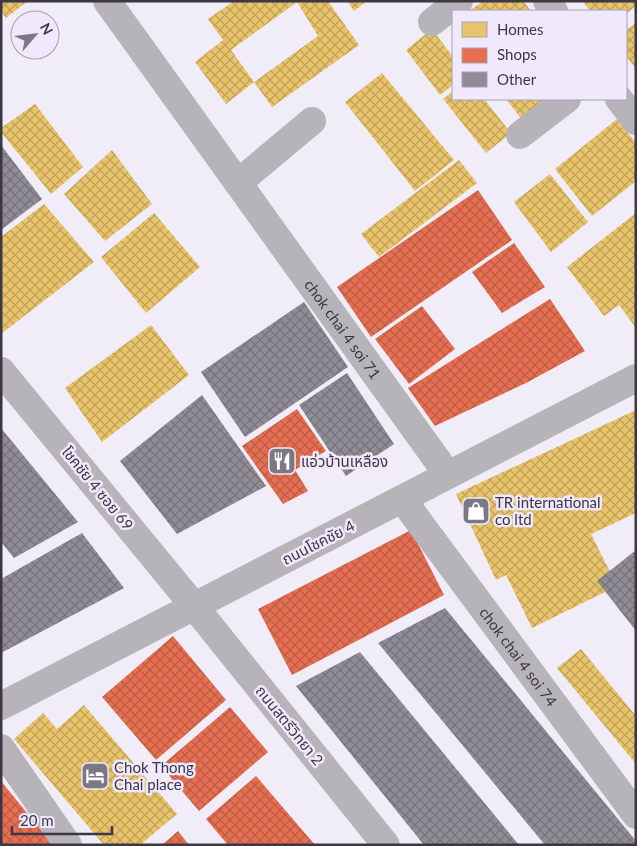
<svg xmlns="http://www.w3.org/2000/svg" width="637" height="846" viewBox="0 0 637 846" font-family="Lato,'Noto Sans Thai',sans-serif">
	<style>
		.homes { fill: url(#homes-cross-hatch) }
		.shops { fill: url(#shops-cross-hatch) }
		.building { fill: url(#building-cross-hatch) }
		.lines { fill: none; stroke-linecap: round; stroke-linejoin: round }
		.minor { stroke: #b6b3b9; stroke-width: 28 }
		.tertiary { stroke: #b6b3b9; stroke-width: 28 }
		.labels { text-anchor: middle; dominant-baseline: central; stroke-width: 5; stroke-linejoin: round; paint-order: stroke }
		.street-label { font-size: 15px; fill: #3c3744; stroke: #f0e8fd }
		.poi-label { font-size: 15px; fill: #3c3744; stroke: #f0e8fd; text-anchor: start }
	</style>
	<defs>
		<pattern id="homes-cross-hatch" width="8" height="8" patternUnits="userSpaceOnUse" patternTransform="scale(1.25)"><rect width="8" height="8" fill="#e9c46a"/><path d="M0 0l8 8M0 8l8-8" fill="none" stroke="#bea059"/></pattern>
		<pattern id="shops-cross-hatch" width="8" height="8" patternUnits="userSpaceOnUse" patternTransform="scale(1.25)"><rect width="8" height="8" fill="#e76f51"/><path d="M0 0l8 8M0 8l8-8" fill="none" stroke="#bc5c45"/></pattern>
		<pattern id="building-cross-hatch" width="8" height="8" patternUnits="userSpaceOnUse" patternTransform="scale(1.25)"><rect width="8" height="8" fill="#908c96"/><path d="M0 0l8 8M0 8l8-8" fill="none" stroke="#77737c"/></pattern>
	</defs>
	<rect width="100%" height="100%" fill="#f1edf8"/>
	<!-- homes -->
	<g class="homes">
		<path d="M1 1H28L6 18 1 11Z"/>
		<path d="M234 1H328L359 45 272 107 254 82 318 36 297 2 231 50 254 82 226 104 195 62 223 40 208 19Z"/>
		<path d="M347 1H367L354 11Z"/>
		<path d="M483 1H523L531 11H469Z"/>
		<path d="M582 1H636V6L626 14V11H591Z"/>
		<path d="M636 23V69L626 56V30Z"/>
		<path d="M432 29 453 57V85L440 95 406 50Z"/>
		<path d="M382 73 454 160 415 191 345 102Z"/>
		<path d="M453 91V99H484L511 133 486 153 443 99Z"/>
		<path d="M506 99H552L523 121Z"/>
		<path d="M35 104 83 167 51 194 1 132V128Z"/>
		<path d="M617 119 636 143V181L592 216 555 169Z"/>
		<path d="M112 150 152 204 105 241 64 194Z"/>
		<path d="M459 160 477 183 379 257 361 234Z"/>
		<path d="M550 174 588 222 551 252 514 202Z"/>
		<path d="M44 204 94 262 1 334V237Z"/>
		<path d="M154 213 200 267 146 313 101 257Z"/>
		<path d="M636 213V328L619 305 604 316 567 267Z"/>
		<path d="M151 325 189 375 102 442 65 388Z"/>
		<path d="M634 411 636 413V513L591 534 617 586 532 628 506 575 496 580 456 494Z"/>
		<path d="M581 649 636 716V764L557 668Z"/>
		<path d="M84 705 177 814 140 845H104L14 739 43 713 57 729Z"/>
	</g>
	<!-- shops -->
	<g class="shops">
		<path d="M478 190 512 240 371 337 337 287Z"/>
		<path d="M514 243 545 287 502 313 472 272Z"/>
		<path d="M550 299 585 351 526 383 435 426 408 388Z"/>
		<path d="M422 306 455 349 409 384 375 339Z"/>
		<path d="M297 409 326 451 295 470 308 491 283 504 242 446Z"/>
		<path d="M411 530 444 595 292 675 258 609Z"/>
		<path d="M173 636 226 700 156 760 102 697Z"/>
		<path d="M230 707 268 752 199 811 161 766Z"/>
		<path d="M256 776 315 845H228L206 819Z"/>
		<path d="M1 781 53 845H1Z"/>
		<path d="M178 831 189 845H162Z"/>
	</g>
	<!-- building -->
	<g class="building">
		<path d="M1 145 42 199 1 230Z"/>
		<path d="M304 302 348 367 245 437 201 372Z"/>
		<path d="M347 373 394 444 346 476 299 405Z"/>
		<path d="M202 395 266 486 177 534 120 461Z"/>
		<path d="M1 428 78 522 14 558 1 542Z"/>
		<path d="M82 533 124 588 1 653V579Z"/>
		<path d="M636 550V631L597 581Z"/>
		<path d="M445 608 636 841V845H545L378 643Z"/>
		<path d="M360 652 519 845H424L296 686Z"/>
	</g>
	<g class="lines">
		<!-- minor -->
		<g class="minor">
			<path id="s1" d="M107 1 448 475"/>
			<path d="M547 1 554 11"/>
			<path d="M432 22 459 1"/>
			<path d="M619 99 636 121"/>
			<path d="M520 135 567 99"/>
			<path d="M238 183 312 121"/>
			<path id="s2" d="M402 499 636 815"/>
			<path d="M1 748 68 845"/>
		</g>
		<!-- tertiary -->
		<g class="tertiary">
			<path d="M1 371 194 606 386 845"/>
			<path d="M1 706 636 378"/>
		</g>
	</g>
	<!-- icons -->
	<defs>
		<symbol id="restaurant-square" viewBox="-11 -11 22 22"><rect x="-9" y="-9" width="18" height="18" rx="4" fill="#7b7783" stroke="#f0e8fd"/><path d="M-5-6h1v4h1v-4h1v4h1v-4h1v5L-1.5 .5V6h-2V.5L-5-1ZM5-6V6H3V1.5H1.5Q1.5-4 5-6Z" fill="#fff"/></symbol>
		<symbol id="shop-square" viewBox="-11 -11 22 22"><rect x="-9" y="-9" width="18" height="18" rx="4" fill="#7b7783" stroke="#f0e8fd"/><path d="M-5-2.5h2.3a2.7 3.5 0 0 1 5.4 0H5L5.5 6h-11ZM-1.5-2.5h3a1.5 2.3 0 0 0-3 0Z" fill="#fff"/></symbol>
		<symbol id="hotel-square" viewBox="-11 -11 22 22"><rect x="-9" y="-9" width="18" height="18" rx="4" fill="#7b7783" stroke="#f0e8fd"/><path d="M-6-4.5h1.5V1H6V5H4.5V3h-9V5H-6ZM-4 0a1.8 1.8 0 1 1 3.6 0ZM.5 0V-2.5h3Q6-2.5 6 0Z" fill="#fff"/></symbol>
	</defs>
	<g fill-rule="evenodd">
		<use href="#restaurant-square" x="266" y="445" width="32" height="32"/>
		<use href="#shop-square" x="460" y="495" width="32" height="32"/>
		<use href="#hotel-square" x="79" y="760" width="32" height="32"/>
	</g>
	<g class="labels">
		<!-- street labels -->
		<g class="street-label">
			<text stroke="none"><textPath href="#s1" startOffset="404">chok chai 4 soi 71</textPath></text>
			<text transform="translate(98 488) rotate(51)">โชคชัย 4 ซอย 69</text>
			<text transform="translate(318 542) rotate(-27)">ถนนโชคชัย 4</text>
			<text stroke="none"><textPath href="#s2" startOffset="196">chok chai 4 soi 74</textPath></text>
			<text transform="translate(290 725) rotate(51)">ถนนสตรีวิทยา 2</text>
		</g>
		<!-- poi labels -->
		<g class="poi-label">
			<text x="301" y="461">แอ่วบ้านเหลือง</text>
			<text x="495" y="502">TR international<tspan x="495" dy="17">co ltd</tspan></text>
			<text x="114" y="767">Chok Thong<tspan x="114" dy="17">Chai place</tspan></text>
		</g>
	</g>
	<!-- border -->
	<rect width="637" height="846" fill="none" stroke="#3c3744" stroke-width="5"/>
	<!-- legend -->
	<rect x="452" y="10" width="175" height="90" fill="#f0e8fd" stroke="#a8a1b3"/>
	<rect x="462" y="22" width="25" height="15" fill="#e9c46a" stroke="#a8a1b3"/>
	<text x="497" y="35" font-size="15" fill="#3c3744">Homes</text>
	<rect x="462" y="48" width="25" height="15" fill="#e76f51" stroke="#a8a1b3"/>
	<text x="497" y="60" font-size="15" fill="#3c3744">Shops</text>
	<rect x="462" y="72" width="25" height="15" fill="#908c96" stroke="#a8a1b3"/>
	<text x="497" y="85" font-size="15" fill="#3c3744">Other</text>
	<!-- north arrow -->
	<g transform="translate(35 35) rotate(62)"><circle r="24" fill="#f0e8fd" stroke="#a8a1b3"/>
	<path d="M0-4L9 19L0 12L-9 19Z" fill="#7b7783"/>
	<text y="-8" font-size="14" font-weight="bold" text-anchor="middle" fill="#3c3744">N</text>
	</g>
	<!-- scale -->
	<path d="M12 826v8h100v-8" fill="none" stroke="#3c3744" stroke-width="2.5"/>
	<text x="20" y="826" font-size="15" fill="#3c3744" stroke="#f0e8fd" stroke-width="4" paint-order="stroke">20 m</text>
</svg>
